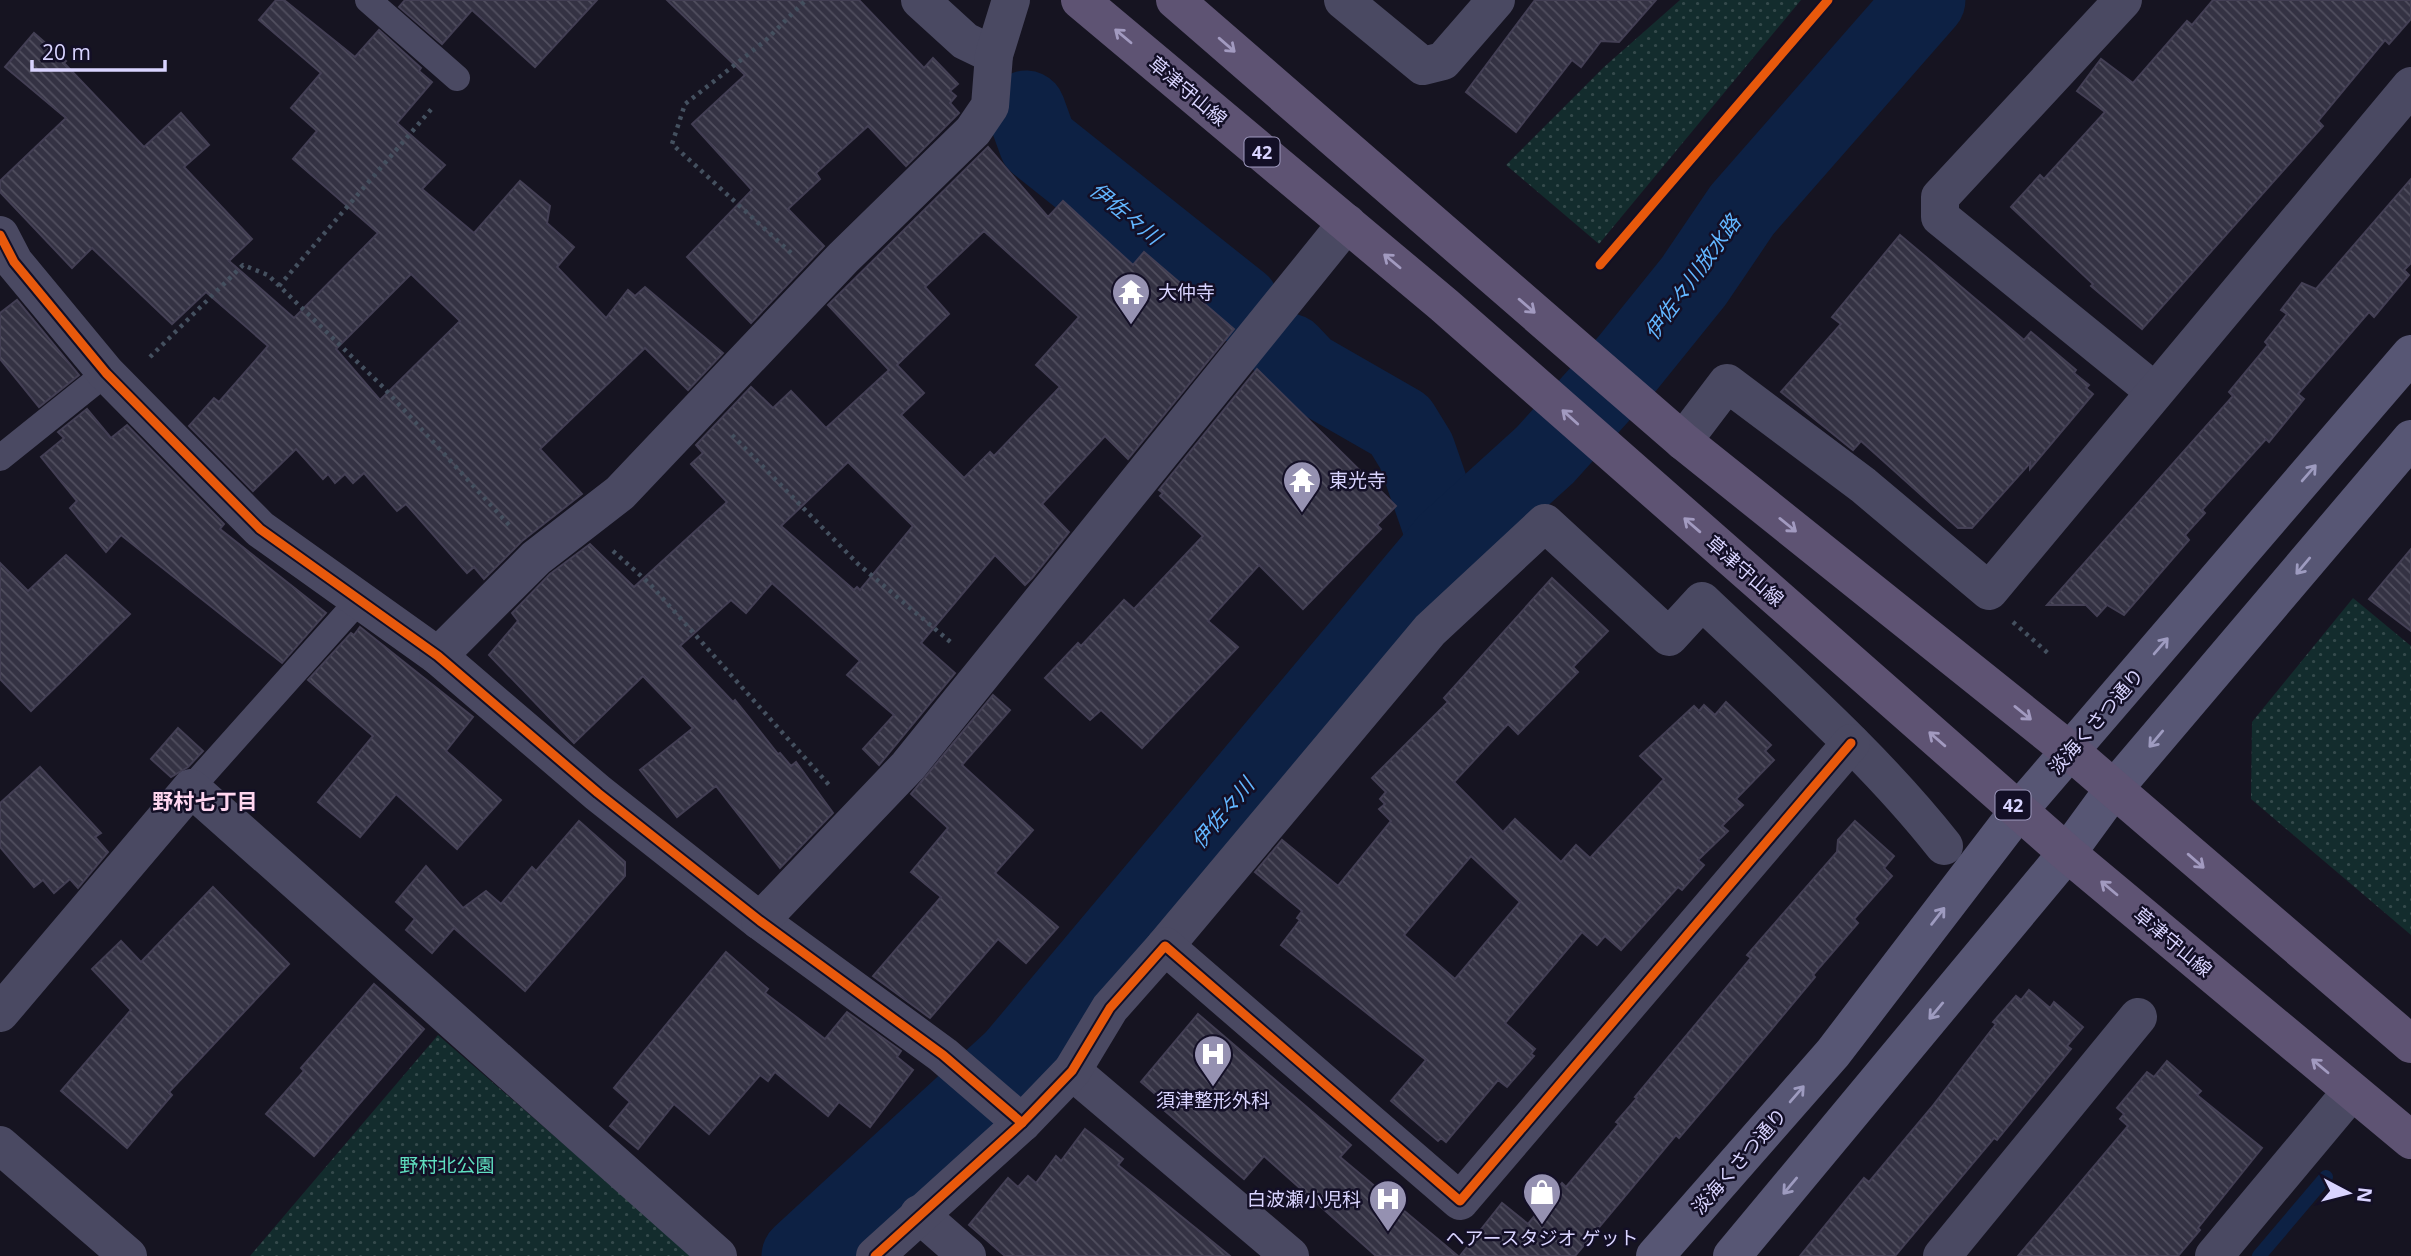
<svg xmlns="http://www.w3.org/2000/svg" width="2411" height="1256" viewBox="0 0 2411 1256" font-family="'Open Sans','Noto Sans JP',sans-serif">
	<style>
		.park { fill: url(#park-dots) }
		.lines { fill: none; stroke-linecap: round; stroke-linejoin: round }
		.stream { stroke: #0d2144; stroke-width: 14 }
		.river { stroke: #0d2144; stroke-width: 79 }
		.building { fill: url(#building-back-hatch); stroke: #433f54; stroke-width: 2; fill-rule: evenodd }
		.path { stroke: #44505f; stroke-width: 4.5; stroke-dasharray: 3.5 5; stroke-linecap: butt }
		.lane { stroke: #4a4962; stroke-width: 26 }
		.street { stroke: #4a4962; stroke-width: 38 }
		.secondary { stroke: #575674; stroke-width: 38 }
		.primary { stroke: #5e5373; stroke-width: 38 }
		.cycleway-casing { stroke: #130f26; stroke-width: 13 }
		.cycleway { stroke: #e8590c; stroke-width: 9 }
		.oneway { stroke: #a29ac0 }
		.oneway2 { stroke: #9e9bc0 }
		.labels { text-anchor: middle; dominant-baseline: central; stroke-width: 5; stroke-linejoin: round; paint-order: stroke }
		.shield { fill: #130f26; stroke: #9e99be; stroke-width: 2 }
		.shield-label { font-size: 18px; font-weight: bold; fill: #d9d4ff }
		.street-label { font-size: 19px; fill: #d9d4ff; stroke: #130f26 }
		.poi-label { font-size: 19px; fill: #d9d4ff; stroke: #130f26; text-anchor: start }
		.park-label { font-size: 19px; fill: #5fe0c0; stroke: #130f26 }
		.water-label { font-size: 21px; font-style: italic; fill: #62b6ff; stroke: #130f26 }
		.neighbourhood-label { font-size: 21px; font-weight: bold; fill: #ffd6f0; stroke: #130f26 }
	</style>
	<defs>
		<pattern id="park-dots" width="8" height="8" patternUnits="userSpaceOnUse" patternTransform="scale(1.75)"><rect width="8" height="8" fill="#132c2d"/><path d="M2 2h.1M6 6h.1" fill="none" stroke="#354a4c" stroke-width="1.8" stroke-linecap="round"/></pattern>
		<pattern id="building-back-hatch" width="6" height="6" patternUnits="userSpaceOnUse" patternTransform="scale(1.75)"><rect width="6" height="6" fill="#343243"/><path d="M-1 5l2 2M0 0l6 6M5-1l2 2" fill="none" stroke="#514f5f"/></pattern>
	</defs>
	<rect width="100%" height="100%" fill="#161421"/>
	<!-- park -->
	<g class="park">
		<path d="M1680 0H1801L1599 244 1506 165 1604 67Z"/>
		<path d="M2353 598 2411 646V935L2251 799 2252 722Z"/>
		<path d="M438 1035 689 1253V1256H250Z"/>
	</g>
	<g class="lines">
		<!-- stream -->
		<path class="stream" d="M2259 1256 2326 1177"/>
		<!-- river -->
		<g class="river">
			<path d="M1026 110 1038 143 1240 304"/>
			<path d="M1289 353 1306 371 1400 425 1416 451 1448 543"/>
			<path d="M801 1256 1015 1059 1448 543 1545 455 1627 364 1694 281 1742 210 1926 0"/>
		</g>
	</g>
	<!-- building -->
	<g class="building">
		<path d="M276 0H284L355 57 379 30 421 68 419 71 432 82 397 123 445 165 422 189 474 233 520 181 550 206 547 223 574 247 557 267 606 318 628 290 635 296 645 287 723 353 688 390 645 348 540 449 582 494 522 541 484 579 474 567 467 573 406 504 397 511 364 473 353 483 345 474 335 483 328 474 323 479 296 449 253 491 189 426 214 398 219 402 268 346 206 292 172 324 92 248 72 268 0 192V181L66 118 5 67 34 33 66 61 64 63 144 147 181 113 209 145 184 167 252 239 229 261 294 318 378 233 293 159 317 131 291 108 321 73 259 20ZM411 274 460 321 380 400 336 349Z"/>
		<path d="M405 0H597L535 67 472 10 442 44 399 7Z"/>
		<path d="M667 0H859L924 68 933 58 958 84 950 91 956 96 950 103 959 113 906 166 868 126 816 173 820 179 788 209 824 246 751 323 687 257 752 190 692 124 745 75Z"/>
		<path d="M1535 0H1656L1619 42 1601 41 1581 67 1572 60 1516 132 1466 92Z"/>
		<path d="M2213 0H2411V19L2389 44 2385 40 2318 121 2323 126 2142 329 2091 286 2093 284 2011 207 2040 175 2044 179 2105 112 2077 91 2101 59 2133 83 2187 21 2192 25Z"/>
		<path d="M988 147 1048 217 1063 201 1133 265 1144 252 1234 329 1128 459 1105 436 1042 504 1069 532 1032 578 1025 585 995 555 921 643 955 673 879 765 863 749 894 715 847 675 860 661 772 583 746 613 731 600 680 646 733 702 735 700 778 754 780 753 791 766 796 762 833 813 780 868 716 786 677 817 640 770 693 728 643 676 574 743 489 655 518 621 512 613 550 574 590 544 634 587 727 502 691 464 703 453 696 445 751 387 773 408 791 391 826 428 889 370 828 305ZM984 231 1079 317 1036 365 1060 387 994 456 990 452 964 478 901 415 924 393 897 365 949 314 925 287ZM848 462 913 526 860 590 857 587 854 590 781 526Z"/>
		<path d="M2411 179V263L2404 270 2409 275 2374 317 2369 312 2298 394 2304 399 2269 442 2266 439 2202 510 2205 513 2185 535 2189 540 2124 615 2107 605 2097 616 2086 605H2047L2233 396 2229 392 2268 345 2265 342 2287 314 2281 310 2302 283 2316 289Z"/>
		<path d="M1900 235 2024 340 2031 332 2076 370 2074 373 2089 385 2086 388 2093 394 2030 469V463L1972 528H1958L1861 441 1853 450 1781 392 1841 324 1832 317Z"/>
		<path d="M17 300 79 375 39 407 0 359V313Z"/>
		<path d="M1257 369 1396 506 1377 525 1381 529 1303 609 1259 565 1208 621 1238 647 1142 748 1101 710 1090 720 1045 678 1078 643 1081 646 1124 600 1134 609 1203 536 1160 496 1163 493 1159 490Z"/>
		<path d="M87 409 111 438 127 425 224 524 220 529 326 613 282 663 121 535 106 552 70 508 77 501 41 457 64 438 58 432Z"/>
		<path d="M2411 549V631L2369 599Z"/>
		<path d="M66 555 130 614 31 711 0 679V563L28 591Z"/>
		<path d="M1552 578 1608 631 1573 667 1578 672 1518 734 1508 724 1454 782 1503 832 1515 819 1561 862 1576 845 1590 858 1664 779 1640 756 1694 706 1699 711 1704 705 1715 715 1726 702 1771 745 1765 751 1774 760 1736 799 1743 805 1722 826 1728 831 1698 860 1704 865 1682 890 1678 887 1621 950 1605 936 1597 945 1582 932 1505 1023 1535 1049 1531 1054 1534 1056 1507 1087 1498 1080 1446 1142 1441 1138 1438 1141 1391 1101 1426 1060 1281 945 1300 920 1297 918 1302 911 1255 872 1282 840 1338 886 1391 821 1379 809 1385 804 1380 799 1386 792 1372 778 1448 702 1444 698ZM1471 856 1520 902 1455 979 1404 935Z"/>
		<path d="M360 627 473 717 446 751 501 800 457 849 396 794 360 837 318 802 373 736 308 680 351 633 354 635Z"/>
		<path d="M993 695 1010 710 962 765 1033 830 995 873 1058 927 1026 963 998 939 930 1018 873 976 941 897 911 872 948 828 911 794Z"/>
		<path d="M178 728 203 751 188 767 171 777 151 759Z"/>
		<path d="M40 767 101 833 95 837 108 852 78 888 70 879 54 893 43 880 34 887 0 847V803Z"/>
		<path d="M579 821 625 862V876L525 991 454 928 432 953 406 930 415 919 396 902 426 866 463 908 486 891 501 904 532 867 536 871Z"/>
		<path d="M1855 821 1894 856 1884 868 1892 876 1854 919 1858 923 1813 975 1815 977 1770 1031 1679 1138 1676 1135 1575 1256H1460L1502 1203 1528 1224 1562 1183 1566 1187 1619 1124 1616 1122 1637 1098 1635 1097 1751 958 1747 955 1837 852 1838 840Z"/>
		<path d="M213 887 289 964 169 1092 172 1095 127 1148 61 1091 131 1010 92 969 121 941 141 962Z"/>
		<path d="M726 952 768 989 765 993 825 1039 847 1012 901 1051 897 1057 913 1070 870 1127 839 1102 828 1116 775 1072 768 1081 760 1075 709 1134 674 1104 638 1149 610 1126 630 1102 614 1088Z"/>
		<path d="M374 984 424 1029 314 1156 266 1114 304 1071 301 1068Z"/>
		<path d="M2029 990 2050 1008 2054 1002 2083 1027 2067 1046 2071 1049 1997 1140 1994 1138 1895 1256H1800L1864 1178 1869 1182 1931 1108 1996 1024 1993 1022 2016 996 2021 1000Z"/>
		<path d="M1198 1014 1351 1145 1340 1157 1458 1256H1376L1264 1156 1244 1179 1164 1110 1168 1105 1141 1082Z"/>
		<path d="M2167 1061 2201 1091 2197 1095 2262 1148 2198 1228 2200 1230 2178 1256H2018L2128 1126 2120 1119 2124 1114 2117 1108 2147 1072 2154 1077Z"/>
		<path d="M1085 1129 1123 1159 1118 1165 1230 1256H1005L969 1225 1008 1178 1018 1187 1028 1176 1036 1183 1056 1156 1061 1161Z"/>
	</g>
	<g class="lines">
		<!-- path -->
		<g class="path">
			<path d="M791 253 672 144 685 104 765 41 806 0"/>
			<path d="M279 286 434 106"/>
			<path d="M150 357 243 265 268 275 383 387 509 525"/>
			<path d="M732 435 858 564 954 645"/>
			<path d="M613 551 649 583 830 786"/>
			<path d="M2013 622 2049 654"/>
		</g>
		<!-- lane -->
		<g class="lane">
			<path d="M368 0 457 78"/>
			<path d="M0 458 106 373"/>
			<path d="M191 788 360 599"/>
		</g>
		<!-- street -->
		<g class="street">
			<path d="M920 0 965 41 994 55"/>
			<path d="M1343 0 1423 66 1443 61 1496 0"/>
			<path d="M2123 0 1940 197V217L2154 391"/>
			<path d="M0 235 14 262 106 373 260 529 438 656 598 793 760 921 943 1055 1022 1123"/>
			<path d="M1683 441 1727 383 1863 485 1989 591 2411 86"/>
			<path d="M438 656 536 558 620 493 843 258 973 131 990 106 994 55 1011 0"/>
			<path d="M760 921 908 766 1347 223"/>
			<path d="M1165 946 1430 630 1545 523 1669 637 1702 601C1785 680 1873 756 1944 846"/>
			<path d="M0 1013 191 788 718 1256"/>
			<path d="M1072 1071 1290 1256"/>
			<path d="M0 1145 128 1256"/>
			<path d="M919 1214 967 1256"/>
			<path d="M875 1256 1022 1123 1072 1071 1110 1008 1165 946 1460 1201 1851 743"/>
			<path d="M1942 1256 2138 1017"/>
			<path d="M2214 1256 2351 1092"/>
		</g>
		<!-- secondary -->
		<g class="secondary">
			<path d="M1655 1256 1833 1053 2019 810 2411 354"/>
			<path d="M1732 1256 2067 853 2113 790 2411 439"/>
		</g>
		<!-- primary -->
		<g class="primary">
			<path d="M1080 0 1444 305 2067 853 2411 1140"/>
			<path d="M1175 0 1683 441 2070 751 2411 1044"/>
		</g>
		<defs>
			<g id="cycleway">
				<path d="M0 235 14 262 106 373 260 529 438 656 598 793 760 921 943 1055 1022 1123"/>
				<path d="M1600 265 1828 0"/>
				<path d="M875 1256 1022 1123 1072 1071 1110 1008 1165 946 1460 1201 1851 743"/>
			</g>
		</defs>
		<!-- cycleway casing -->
		<use href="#cycleway" class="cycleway-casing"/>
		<!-- cycleway -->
		<use href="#cycleway" class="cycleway"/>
	</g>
	<!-- one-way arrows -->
	<defs><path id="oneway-shaft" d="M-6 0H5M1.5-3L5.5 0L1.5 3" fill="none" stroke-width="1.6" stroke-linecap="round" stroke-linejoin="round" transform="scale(1.75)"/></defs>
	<g class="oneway">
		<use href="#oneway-shaft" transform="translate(1123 36) rotate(-140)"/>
		<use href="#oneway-shaft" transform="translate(1227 45) rotate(41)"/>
		<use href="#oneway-shaft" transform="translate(1392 261) rotate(-140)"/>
		<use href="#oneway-shaft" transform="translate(1527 306) rotate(41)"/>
		<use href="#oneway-shaft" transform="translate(1570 417) rotate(-138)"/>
		<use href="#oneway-shaft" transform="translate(1692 525) rotate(-139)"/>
		<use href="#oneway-shaft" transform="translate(1788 525) rotate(39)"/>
		<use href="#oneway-shaft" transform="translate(2023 713) rotate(39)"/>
		<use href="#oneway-shaft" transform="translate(1937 739) rotate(-139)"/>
		<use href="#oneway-shaft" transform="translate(2196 861) rotate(41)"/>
		<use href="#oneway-shaft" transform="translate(2109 888) rotate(-140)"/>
		<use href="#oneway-shaft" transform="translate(2320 1066) rotate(-140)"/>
	</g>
	<g class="oneway2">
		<use href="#oneway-shaft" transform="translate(2309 473) rotate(-49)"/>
		<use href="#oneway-shaft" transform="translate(2303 566) rotate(130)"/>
		<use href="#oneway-shaft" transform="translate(2161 646) rotate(-49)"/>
		<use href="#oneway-shaft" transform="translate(2156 739) rotate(130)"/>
		<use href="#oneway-shaft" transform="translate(1938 916) rotate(-52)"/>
		<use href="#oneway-shaft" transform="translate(1936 1011) rotate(130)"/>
		<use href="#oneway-shaft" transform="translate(1797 1094) rotate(-49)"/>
		<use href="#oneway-shaft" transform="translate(1790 1186) rotate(130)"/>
	</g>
	<!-- icons -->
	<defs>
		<symbol id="temple-pin" viewBox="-11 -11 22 30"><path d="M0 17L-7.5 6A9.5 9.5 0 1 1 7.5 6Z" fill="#9591b1" stroke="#130f26"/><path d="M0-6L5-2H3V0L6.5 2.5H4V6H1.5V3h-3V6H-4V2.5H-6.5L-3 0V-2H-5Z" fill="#fff"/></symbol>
		<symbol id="hospital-pin" viewBox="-11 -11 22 30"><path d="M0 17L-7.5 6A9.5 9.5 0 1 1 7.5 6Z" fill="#9591b1" stroke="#130f26"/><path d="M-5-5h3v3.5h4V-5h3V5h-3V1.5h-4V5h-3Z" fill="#fff"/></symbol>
		<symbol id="shop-pin" viewBox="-11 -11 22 30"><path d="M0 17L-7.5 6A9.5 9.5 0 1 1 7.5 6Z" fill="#9591b1" stroke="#130f26"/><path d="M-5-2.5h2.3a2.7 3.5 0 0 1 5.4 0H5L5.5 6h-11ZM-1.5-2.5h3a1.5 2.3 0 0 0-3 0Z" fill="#fff"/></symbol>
	</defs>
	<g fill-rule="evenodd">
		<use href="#temple-pin" x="1109" y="270" width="44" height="60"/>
		<use href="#temple-pin" x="1280" y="458" width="44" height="60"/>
		<use href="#hospital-pin" x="1191" y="1032" width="44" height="60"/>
		<use href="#shop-pin" x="1520" y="1170" width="44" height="60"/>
		<use href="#hospital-pin" x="1366" y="1177" width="44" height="60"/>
	</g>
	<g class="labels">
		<!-- shield labels -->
		<g class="shield">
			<rect x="1244.5" y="137.5" width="35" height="29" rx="5"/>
			<rect x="1995.5" y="790.5" width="35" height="29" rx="5"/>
		</g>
		<g class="shield-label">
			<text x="1262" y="152">42</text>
			<text x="2013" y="805">42</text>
		</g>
		<!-- street labels -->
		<g class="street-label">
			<text transform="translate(1188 91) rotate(40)">草津守山線</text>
			<text transform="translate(1745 571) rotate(41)">草津守山線</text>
			<text transform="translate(2096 721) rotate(-49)">淡海くさつ通り</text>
			<text transform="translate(2173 942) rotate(40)">草津守山線</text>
			<text transform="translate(1739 1161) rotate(-49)">淡海くさつ通り</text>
		</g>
		<!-- poi labels -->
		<g class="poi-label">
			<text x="1158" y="292">大仲寺</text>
			<text x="1329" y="480">東光寺</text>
			<text x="1213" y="1100" text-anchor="middle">須津整形外科</text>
			<text x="1361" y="1199" text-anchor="end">白波瀬小児科</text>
			<text x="1542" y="1238" text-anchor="middle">ヘアースタジオ ゲット</text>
		</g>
		<!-- park labels -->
		<g class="park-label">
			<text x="447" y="1165">野村北公園</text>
		</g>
		<!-- water labels -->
		<g class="water-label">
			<text transform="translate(1126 213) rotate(39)">伊佐々川</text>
			<text transform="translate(1692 277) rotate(-54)">伊佐々川放水路</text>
			<text transform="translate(1222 813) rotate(-50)">伊佐々川</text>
		</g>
		<!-- neighbourhood labels -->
		<g class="neighbourhood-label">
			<text x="205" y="801">野村七丁目</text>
		</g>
	</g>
	<!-- north arrow -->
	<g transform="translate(2348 1193) rotate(97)" stroke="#130f26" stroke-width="5" paint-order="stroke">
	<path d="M0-5L12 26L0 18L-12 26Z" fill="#d9d4ff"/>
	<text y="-10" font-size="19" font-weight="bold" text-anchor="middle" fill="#d9d4ff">N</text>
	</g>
	<!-- scale -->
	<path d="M32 60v10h133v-10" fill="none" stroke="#d9d4ff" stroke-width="3.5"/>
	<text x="42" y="60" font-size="21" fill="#d9d4ff" stroke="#130f26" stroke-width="5" paint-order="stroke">20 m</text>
</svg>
